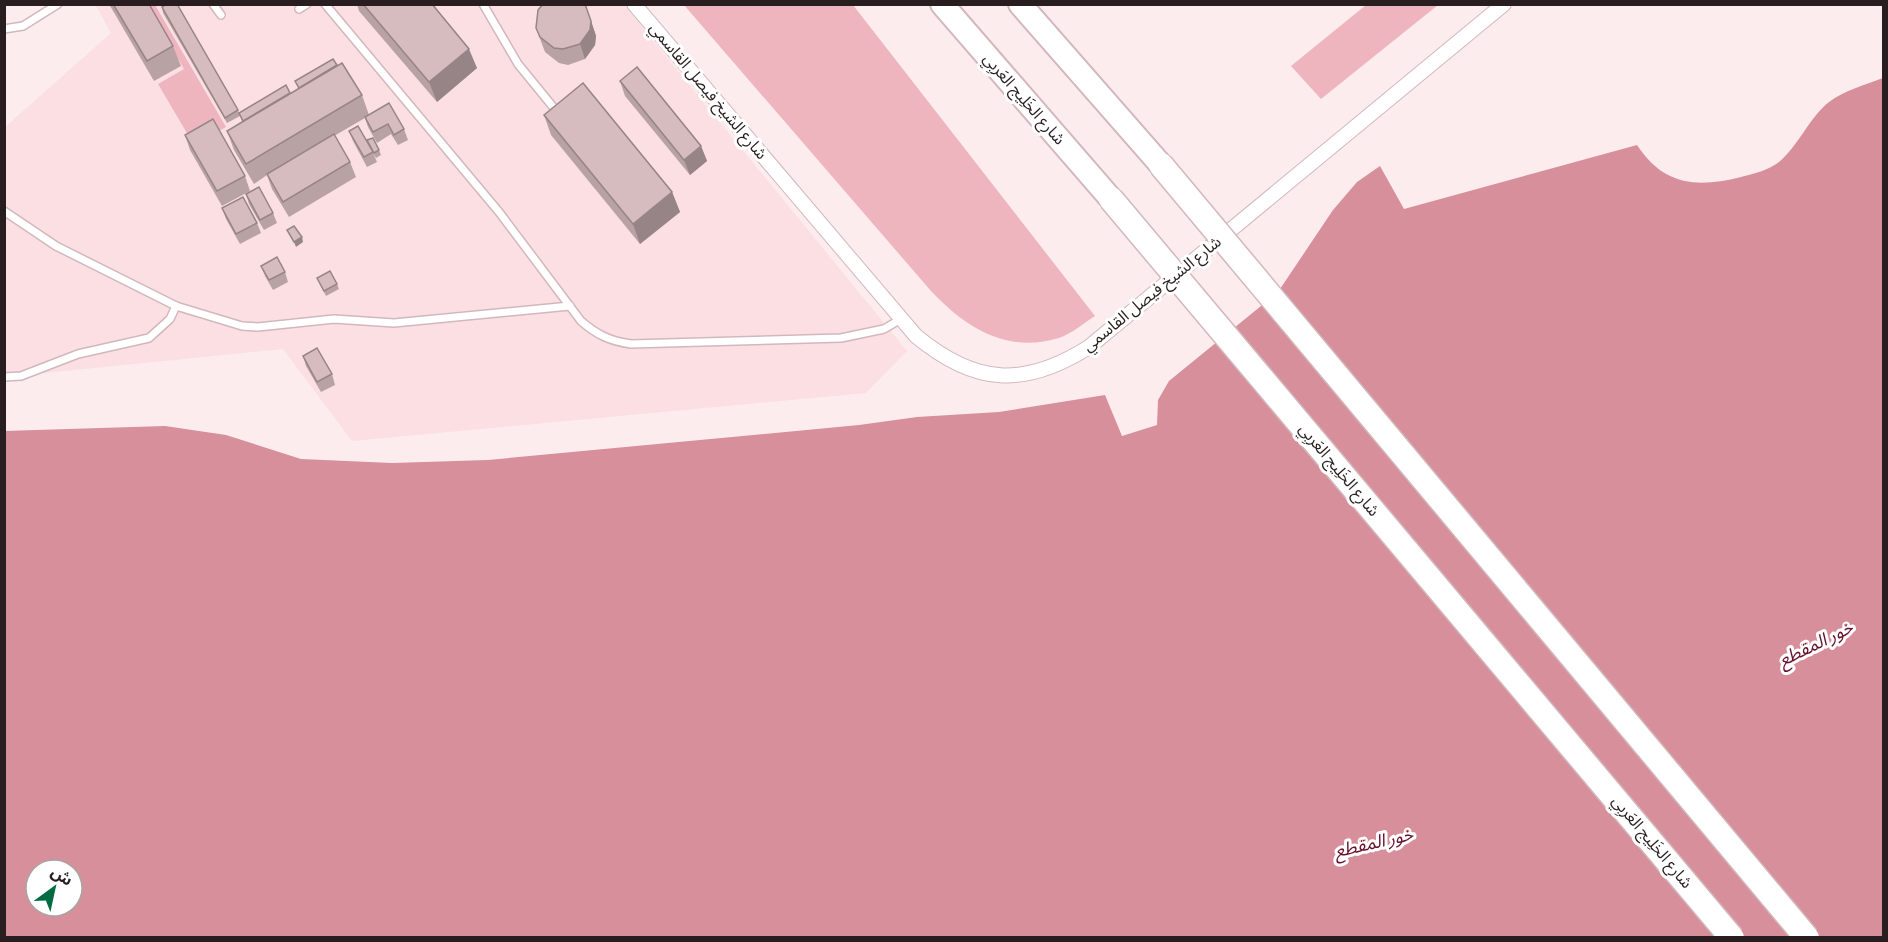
<svg xmlns="http://www.w3.org/2000/svg" width="1888" height="942" viewBox="0 0 1888 942" font-family="'Source Sans 3','Noto Sans Arabic',sans-serif">
	<style>
		.built { fill: #fbdfe3 }
		.green { fill: #eeb5be }
		.water { fill: #d78f9b; fill-rule: evenodd }
		.lines { fill: none; stroke-linecap: round; stroke-linejoin: round }
		.service-casing { stroke: #d2b8bc; stroke-width: 10 }
		.minor-casing { stroke: #d2b8bc; stroke-width: 16 }
		.trunk-casing { stroke: #d2b8bc; stroke-width: 26 }
		.service { stroke: #fff; stroke-width: 7 }
		.minor { stroke: #fff; stroke-width: 14 }
		.trunk { stroke: #fff; stroke-width: 22 }
		.motorway-bridge-casing { stroke: #d2b8bc; stroke-width: 27; stroke-linecap: butt }
		.motorway-bridge { stroke: #fff; stroke-width: 24 }
		.wall { fill: #b8a2a4 }
		.shaded-wall { fill: #968486 }
		.building { fill: #d6bcbf; stroke: #968486; stroke-width: 1.5 }
		.labels { text-anchor: middle; dominant-baseline: central; stroke-width: 6; stroke-linejoin: round; paint-order: stroke }
		.street-label { font-size: 16px; fill: #281e1f; stroke: #fff }
		.water-label { font-size: 18px; font-style: italic; fill: #67112c; stroke: #fff }
	</style>
	<rect width="100%" height="100%" fill="#fcecee"/>
	<!-- built -->
	<path class="built" d="M95 4 624 5 907 351 866 393 352 441 283 349 5 377V127L111 33Z"/>
	<!-- green -->
	<g class="green">
		<path d="M147 5H155L226 127 194 145 158 84 184 69Z"/>
		<path d="M684 5H853L1095 316C1084 323 1071 334 1059 338 1006 354 965 327 931 291Z"/>
		<path d="M1366 5H1438L1321 99 1291 66Z"/>
	</g>
	<!-- water -->
	<path class="water" d="M1883 78V937H5L4 431 165 426 226 435 301 459 392 463 488 460 859 425 917 417 999 412 1105 395 1122 436 1157 425 1158 400 1169 381 1278 292 1333 210 1357 182 1380 166 1404 209 1637 145C1664 186 1697 188 1741 177 1753 174 1769 170 1779 162 1799 145 1809 118 1829 102 1845 90 1865 85 1883 78ZM36 870H72V906H36Z"/>
	<g class="lines">
		<defs>
			<g id="service">
				<path d="M213 4 221 15"/>
				<path d="M325 4 499 212 581 321C597 335 610 341 631 344L841 338 884 329 901 319"/>
				<path d="M483 4 518 64 558 113"/>
				<path d="M299 9 307 4"/>
				<path d="M4 29 23 26 58 4"/>
				<path d="M4 211 56 246 176 306 242 326 258 327 334 319 394 323 570 306"/>
				<path d="M4 377 21 376 78 354 149 338 170 319 176 306"/>
			</g>
			<path id="minor" d="M634 4 916 336C975 385 1024 388 1089 347L1504 4"/>
			<g id="trunk">
				<path d="M942 4 1111 199"/>
				<path d="M1020 4 1161 165"/>
			</g>
		</defs>
		<!-- service casing -->
		<use href="#service" class="service-casing"/>
		<!-- minor casing -->
		<use href="#minor" class="minor-casing"/>
		<!-- trunk casing -->
		<use href="#trunk" class="trunk-casing"/>
		<!-- service -->
		<use href="#service" class="service"/>
		<!-- minor -->
		<use href="#minor" class="minor"/>
		<!-- trunk -->
		<use href="#trunk" class="trunk"/>
		<defs>
			<g id="motorway-bridge">
				<path d="M1161 165 1807 938"/>
				<path d="M1111 199 1732 938"/>
			</g>
		</defs>
		<!-- motorway-bridge casing -->
		<use href="#motorway-bridge" class="motorway-bridge-casing"/>
		<!-- motorway-bridge -->
		<use href="#motorway-bridge" class="motorway-bridge"/>
	</g>
	<!-- wall -->
	<g class="wall">
		<path d="M109 4H149L173 46 181 66 154 81Z"/>
		<path d="M357 4H432L477 68 437 102 359 11Z"/>
		<path d="M162 7 238 110 239 113 290 93 298 88 295 81 337 65 362 95 369 115 404 129 408 140 398 145 391 134 377 143 368 127 365 118 334 136 350 162 356 177 289 217 272 189 267 175 254 184 234 150 227 131 242 121 240 116 227 123 163 13Z"/>
		<path d="M591 21 596 36 595 45 585 59 568 65 559 63 545 52 536 28Z"/>
		<path d="M620 81 701 146 707 161 690 175 625 96Z"/>
		<path d="M544 115 672 192 680 212 640 244 551 135Z"/>
		<path d="M349 131 369 144 379 150 381 155 376 158 373 153 377 162 367 167 353 141Z"/>
		<path d="M185 135 245 176 250 191 222 206 190 150Z"/>
		<path d="M246 194 273 213 277 223 264 230 249 204Z"/>
		<path d="M222 208 257 223 261 233 240 244 226 219Z"/>
		<path d="M261 266 285 272 288 282 273 290 265 276Z"/>
		<path d="M317 278 337 284 339 289 326 296Z"/>
		<path d="M303 356 332 374 335 385 321 392 306 366Z"/>
	</g>
	<!-- shaded-wall -->
	<g class="shaded-wall">
		<path d="M591 21 596 36 595 45 585 59 580 44Z"/>
		<path d="M469 49 477 68 437 102 429 82Z"/>
		<path d="M701 146 707 161 690 175 684 160Z"/>
		<path d="M672 192 680 212 640 244 633 224Z"/>
		<path d="M302 237 303 242 296 247 294 242Z"/>
	</g>
	<!-- building -->
	<g class="building">
		<path d="M113 4H149L173 46 147 61Z"/>
		<path d="M167 4H177L238 110 225 118 162 7Z"/>
		<path d="M363 4H432L469 49 429 82Z"/>
		<path d="M543 4H585L591 21 590 30 580 44 563 49 554 48 540 37 536 28 538 10Z"/>
		<path d="M333 59 337 65 299 88 295 81Z"/>
		<path d="M342 63 362 95 246 164 227 131Z"/>
		<path d="M637 67 701 146 684 160 620 81Z"/>
		<path d="M583 83 672 192 633 224 544 115Z"/>
		<path d="M286 85 290 93 243 121 239 113Z"/>
		<path d="M389 103 404 129 394 135 388 124 373 132 365 117Z"/>
		<path d="M213 119 245 176 217 191 185 135Z"/>
		<path d="M358 126 373 152 364 157 349 131Z"/>
		<path d="M334 134 350 162 283 202 267 174Z"/>
		<path d="M373 138 379 150 374 153 367 140Z"/>
		<path d="M259 187 273 213 260 220 246 194Z"/>
		<path d="M243 197 257 223 236 234 222 208Z"/>
		<path d="M294 226 302 237 294 242 287 230Z"/>
		<path d="M277 257 285 272 269 280 261 266Z"/>
		<path d="M330 271 337 284 324 291 317 278Z"/>
		<path d="M317 348 332 374 317 382 303 356Z"/>
	</g>
	<g class="labels">
		<!-- street labels -->
		<g class="street-label">
			<text transform="translate(708 91) rotate(50)">شارع الشيخ فيصل القاسمي</text>
			<text transform="translate(1024 99) rotate(49)">شارع الخَلِيج العَربِي</text>
			<text transform="translate(1152 294) rotate(-39)">شارع الشيخ فيصل القاسمي</text>
			<text transform="translate(1339 470) rotate(50)">شارع الخَلِيج العَربِي</text>
			<text transform="translate(1652 842) rotate(50)">شارع الخَلِيج العَربِي</text>
		</g>
		<!-- water labels -->
		<g class="water-label">
			<text transform="translate(1816 644) rotate(-26)">خور المقطع</text>
			<text transform="translate(1374 843) rotate(-13)">خور المقطع</text>
		</g>
	</g>
	<!-- border -->
	<rect width="1888" height="942" fill="none" stroke="#281e1f" stroke-width="12"/>
	<!-- north arrow -->
	<g transform="translate(54 888) rotate(33)"><circle r="28" fill="#ffffff" stroke="#a9a5a5" stroke-width="1.5"/>
	<path d="M0-4.5L10 22L0 15L-10 22Z" fill="#016b42"/>
	<text y="-9" font-size="16" font-weight="bold" text-anchor="middle" fill="#281e1f">ش</text>
	</g>
</svg>
